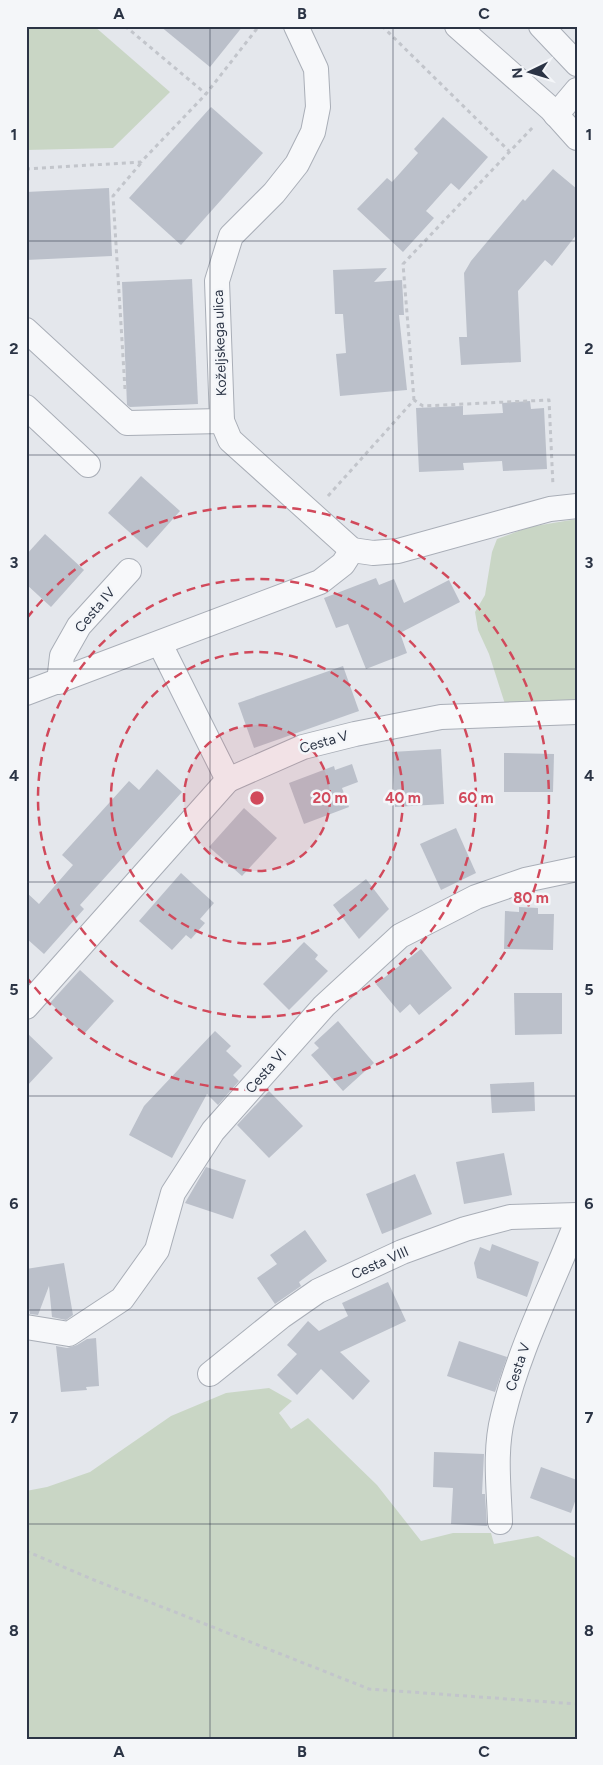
<svg xmlns="http://www.w3.org/2000/svg" width="603" height="1765" viewBox="0 0 603 1765" font-family="Figtree,sans-serif">
	<style>
		.green { fill: #c9d6c5 }
		.building { fill: #bbc0ca }
		.lines { fill: none; stroke-linecap: round; stroke-linejoin: round }
		.minor-casing { stroke: #a9aeb7; stroke-width: 26 }
		.path { stroke: #c2c5cb; stroke-width: 3; stroke-dasharray: 4 4; stroke-linecap: butt }
		.minor { stroke: #f7f8fa; stroke-width: 24 }
		.grid { fill: none; stroke: #2b3445; stroke-width: 1; stroke-opacity: 0.55 }
		.ring { fill: none; stroke: #d1495b; stroke-width: 2.5; stroke-dasharray: 9 6 }
		.labels { text-anchor: middle; dominant-baseline: central; stroke-width: 5; stroke-linejoin: round; paint-order: stroke }
		.street-label { font-size: 14px; fill: #2b3445; stroke: #f4f6f9 }
		.centre { fill: #d1495b; stroke: #f4f6f9; stroke-width: 2.5 }
		.ring-label { font-size: 15px; text-anchor: middle; font-weight: bold; fill: #d1495b; stroke: #f4f6f9; stroke-width: 5; stroke-linejoin: round; paint-order: stroke }
		.neatline { fill: none; stroke: #2b3445; stroke-width: 2 }
		.grid-label { font-size: 16px; text-anchor: middle; font-weight: bold; fill: #2b3445 }
	</style>
	<rect width="100%" height="100%" fill="#e4e7ec"/>
	<!-- green -->
	<g class="green">
		<path d="M26 26H94L170 92 113 148 26 150Z"/>
		<path d="M577 519V702L505 704 489 654 478 630 475 612 485 595 492 552 497 539 529 527Z"/>
		<path d="M269 1388 292 1401 279 1413 291 1429 308 1418 377 1485 421 1541 453 1533H491L494 1544 538 1536 577 1559V1739H26V1491L47 1487 90 1472 171 1416 226 1393Z"/>
	</g>
	<!-- building -->
	<g class="building">
		<path d="M160 26H243L210 67Z"/>
		<path d="M211 107 263 153 181 245 129 198Z"/>
		<path d="M443 117 488 157 459 190 451 183 426 211 434 218 403 252 357 209 387 178 392 182 418 153 414 149Z"/>
		<path d="M553 169 577 189V234L552 266 545 260 518 291 521 362 461 365 459 337H467L464 273 471 261 523 199 525 201Z"/>
		<path d="M109 188 112 256 26 260V192Z"/>
		<path d="M387 268 374 282 402 280 404 315H399L407 390 340 396 336 354 346 353 343 314H335L333 270Z"/>
		<path d="M192 279 198 404 130 407 127 405 122 282Z"/>
		<path d="M530 401 531 409 544 408 547 469 503 471 502 461 463 463 464 470 419 472 416 408 463 406V415L503 413 502 403Z"/>
		<path d="M141 476 180 511 147 548 108 513Z"/>
		<path d="M45 534 84 570 51 607 26 584V555Z"/>
		<path d="M376 578 379 585 394 579 404 603 449 580 460 602 400 633 407 653 366 669 348 624 336 628 324 598Z"/>
		<path d="M343 666 359 711 254 748 238 703Z"/>
		<path d="M441 749 444 804 395 807 392 752Z"/>
		<path d="M504 753 554 754 553 792H504Z"/>
		<path d="M352 764 358 782 342 788 349 807 304 824 289 783 334 766 335 770Z"/>
		<path d="M157 769 182 792 80 905 84 909 44 954 26 938V892L39 904 73 865 62 855 129 781 139 790Z"/>
		<path d="M244 808 277 838 242 876 209 847Z"/>
		<path d="M456 828 476 873 441 890 420 844Z"/>
		<path d="M181 873 214 903 200 919 205 923 191 939 186 935 172 950 139 921Z"/>
		<path d="M366 879 389 909 359 939 333 905Z"/>
		<path d="M519 907 538 908V914H554L553 950 504 949 505 911 519 912Z"/>
		<path d="M304 942 318 955 315 959 328 971 289 1010 263 984Z"/>
		<path d="M421 949 452 988 419 1015 410 1004 400 1013 376 984Z"/>
		<path d="M80 970 114 1001 84 1034 50 1003Z"/>
		<path d="M514 993H562V1034L515 1035Z"/>
		<path d="M338 1021 374 1063 343 1091 311 1055 319 1048 314 1043Z"/>
		<path d="M215 1031 231 1046 226 1051 242 1066 233 1075 239 1081 218 1105 207 1094 172 1158 129 1135 144 1106Z"/>
		<path d="M26 1032 53 1058 26 1087Z"/>
		<path d="M534 1082 535 1111 492 1113 490 1084Z"/>
		<path d="M269 1091 303 1126 269 1158 237 1125Z"/>
		<path d="M504 1153 512 1195 464 1204 456 1162Z"/>
		<path d="M206 1167 246 1180 233 1219 185 1203Z"/>
		<path d="M415 1174 432 1214 382 1234 366 1194Z"/>
		<path d="M305 1230 327 1261 299 1282 301 1286 275 1304 257 1278 277 1264 270 1255Z"/>
		<path d="M492 1244 539 1262 527 1297 477 1278 474 1263 480 1247 490 1251Z"/>
		<path d="M64 1263 73 1315 66 1320 52 1317 49 1286 38 1315 30 1314 26 1289V1269Z"/>
		<path d="M388 1282 406 1321 340 1352 370 1381 353 1400 321 1369 297 1395 277 1375 297 1354 287 1345 308 1321 319 1331 348 1316 342 1303Z"/>
		<path d="M96 1338 99 1386 86 1387 87 1390 61 1392 56 1346 67 1348 77 1345 87 1339Z"/>
		<path d="M459 1341 507 1357 495 1392 447 1376Z"/>
		<path d="M434 1452 484 1454 482 1494H485L487 1526 451 1524 453 1488 433 1487Z"/>
		<path d="M541 1467 577 1480V1496L571 1513 530 1498Z"/>
	</g>
	<g class="lines">
		<defs>
			<g id="minor">
				<path d="M296 26 316 69 318 107 313 132 297 164 274 193 231 236 217 281 222 421 230 440 352 550"/>
				<path d="M457 26 551 109 577 138"/>
				<path d="M541 26 577 64"/>
				<path d="M556 115 577 90"/>
				<path d="M26 330 127 423 222 421"/>
				<path d="M26 407 88 465"/>
				<path d="M352 550 373 553 398 551 550 509 577 506"/>
				<path d="M160 644 228 780 303 747 355 734 441 717 577 712"/>
				<path d="M59 682 62 656 79 626 129 571"/>
				<path d="M26 693 320 582 343 564 352 550"/>
				<path d="M26 1007 228 780"/>
				<path d="M26 1327 69 1334 122 1299 157 1250 173 1193 213 1131 324 1006 400 936 476 897 525 880 577 869"/>
				<path d="M210 1374 282 1316 318 1291 402 1252 465 1229 510 1217 577 1215"/>
				<path d="M500 1522C499 1488 494 1451 503 1416 519 1348 552 1286 577 1221"/>
			</g>
		</defs>
		<!-- minor casing -->
		<use href="#minor" class="minor-casing"/>
		<!-- path -->
		<g class="path">
			<path d="M125 26 206 94"/>
			<path d="M382 26 509 151"/>
			<path d="M26 169 141 162 206 94 259 26"/>
			<path d="M125 389 113 196 141 163"/>
			<path d="M414 400 403 264 534 126"/>
			<path d="M328 496 414 400 423 406 549 400 553 486"/>
			<path d="M26 1551 94 1580 369 1689 577 1704"/>
		</g>
		<!-- minor -->
		<use href="#minor" class="minor"/>
	</g>
	<!-- grid -->
	<path class="grid" d="M210 26V1739M393 26V1739M26 241H577M26 455H577M26 669H577M26 882H577M26 1096H577M26 1310H577M26 1524H577"/>
	<!-- distance rings -->
	<circle cx="257" cy="798" r="73" fill="#d1495b" fill-opacity=".12"/>
	<g class="ring">
		<circle cx="257" cy="798" r="73"/>
		<circle cx="257" cy="798" r="146"/>
		<circle cx="257" cy="798" r="219"/>
		<path d="M27 618A292 292 0 1 1 27 978"/>
	</g>
	<g class="labels">
		<!-- street labels -->
		<g class="street-label">
			<text transform="translate(220 343) rotate(-92)">Koželjskega ulica</text>
			<text transform="translate(95 610) rotate(-50)">Cesta IV</text>
			<text transform="translate(324 742) rotate(-16)">Cesta V</text>
			<text transform="translate(266 1071) rotate(-49)">Cesta VI</text>
			<text transform="translate(380 1263) rotate(-24)">Cesta VIII</text>
			<text transform="translate(518 1367) rotate(-72)">Cesta V</text>
		</g>
	</g>
	<circle cx="257" cy="798" r="8" class="centre"/>
	<g class="ring-label">
		<text x="330" y="803">20 m</text>
		<text x="403" y="803">40 m</text>
		<text x="476" y="803">60 m</text>
		<text x="531" y="903">80 m</text>
	</g>
	<!-- border -->
	<rect width="603" height="1765" fill="none" stroke="#f4f6f9" stroke-width="55"/>
	<!-- north arrow -->
	<g transform="translate(530 72) rotate(265)" stroke="#f4f6f9" stroke-width="4" paint-order="stroke">
	<path d="M0-4L9 19L0 12L-9 19Z" fill="#2b3445"/>
	<text y="-8" font-size="14" font-weight="bold" text-anchor="middle" fill="#2b3445">N</text>
	</g>
	<rect x="28" y="28" width="548" height="1710" class="neatline"/>
	<g class="grid-label">
		<text x="119" y="19">A</text>
		<text x="302" y="19">B</text>
		<text x="484" y="19">C</text>
		<text x="14" y="140">1</text>
		<text x="589" y="140">1</text>
		<text x="14" y="354">2</text>
		<text x="589" y="354">2</text>
		<text x="14" y="568">3</text>
		<text x="589" y="568">3</text>
		<text x="14" y="781">4</text>
		<text x="589" y="781">4</text>
		<text x="14" y="995">5</text>
		<text x="589" y="995">5</text>
		<text x="14" y="1209">6</text>
		<text x="589" y="1209">6</text>
		<text x="14" y="1423">7</text>
		<text x="589" y="1423">7</text>
		<text x="14" y="1636">8</text>
		<text x="589" y="1636">8</text>
		<text x="119" y="1757">A</text>
		<text x="302" y="1757">B</text>
		<text x="484" y="1757">C</text>
	</g>
</svg>
